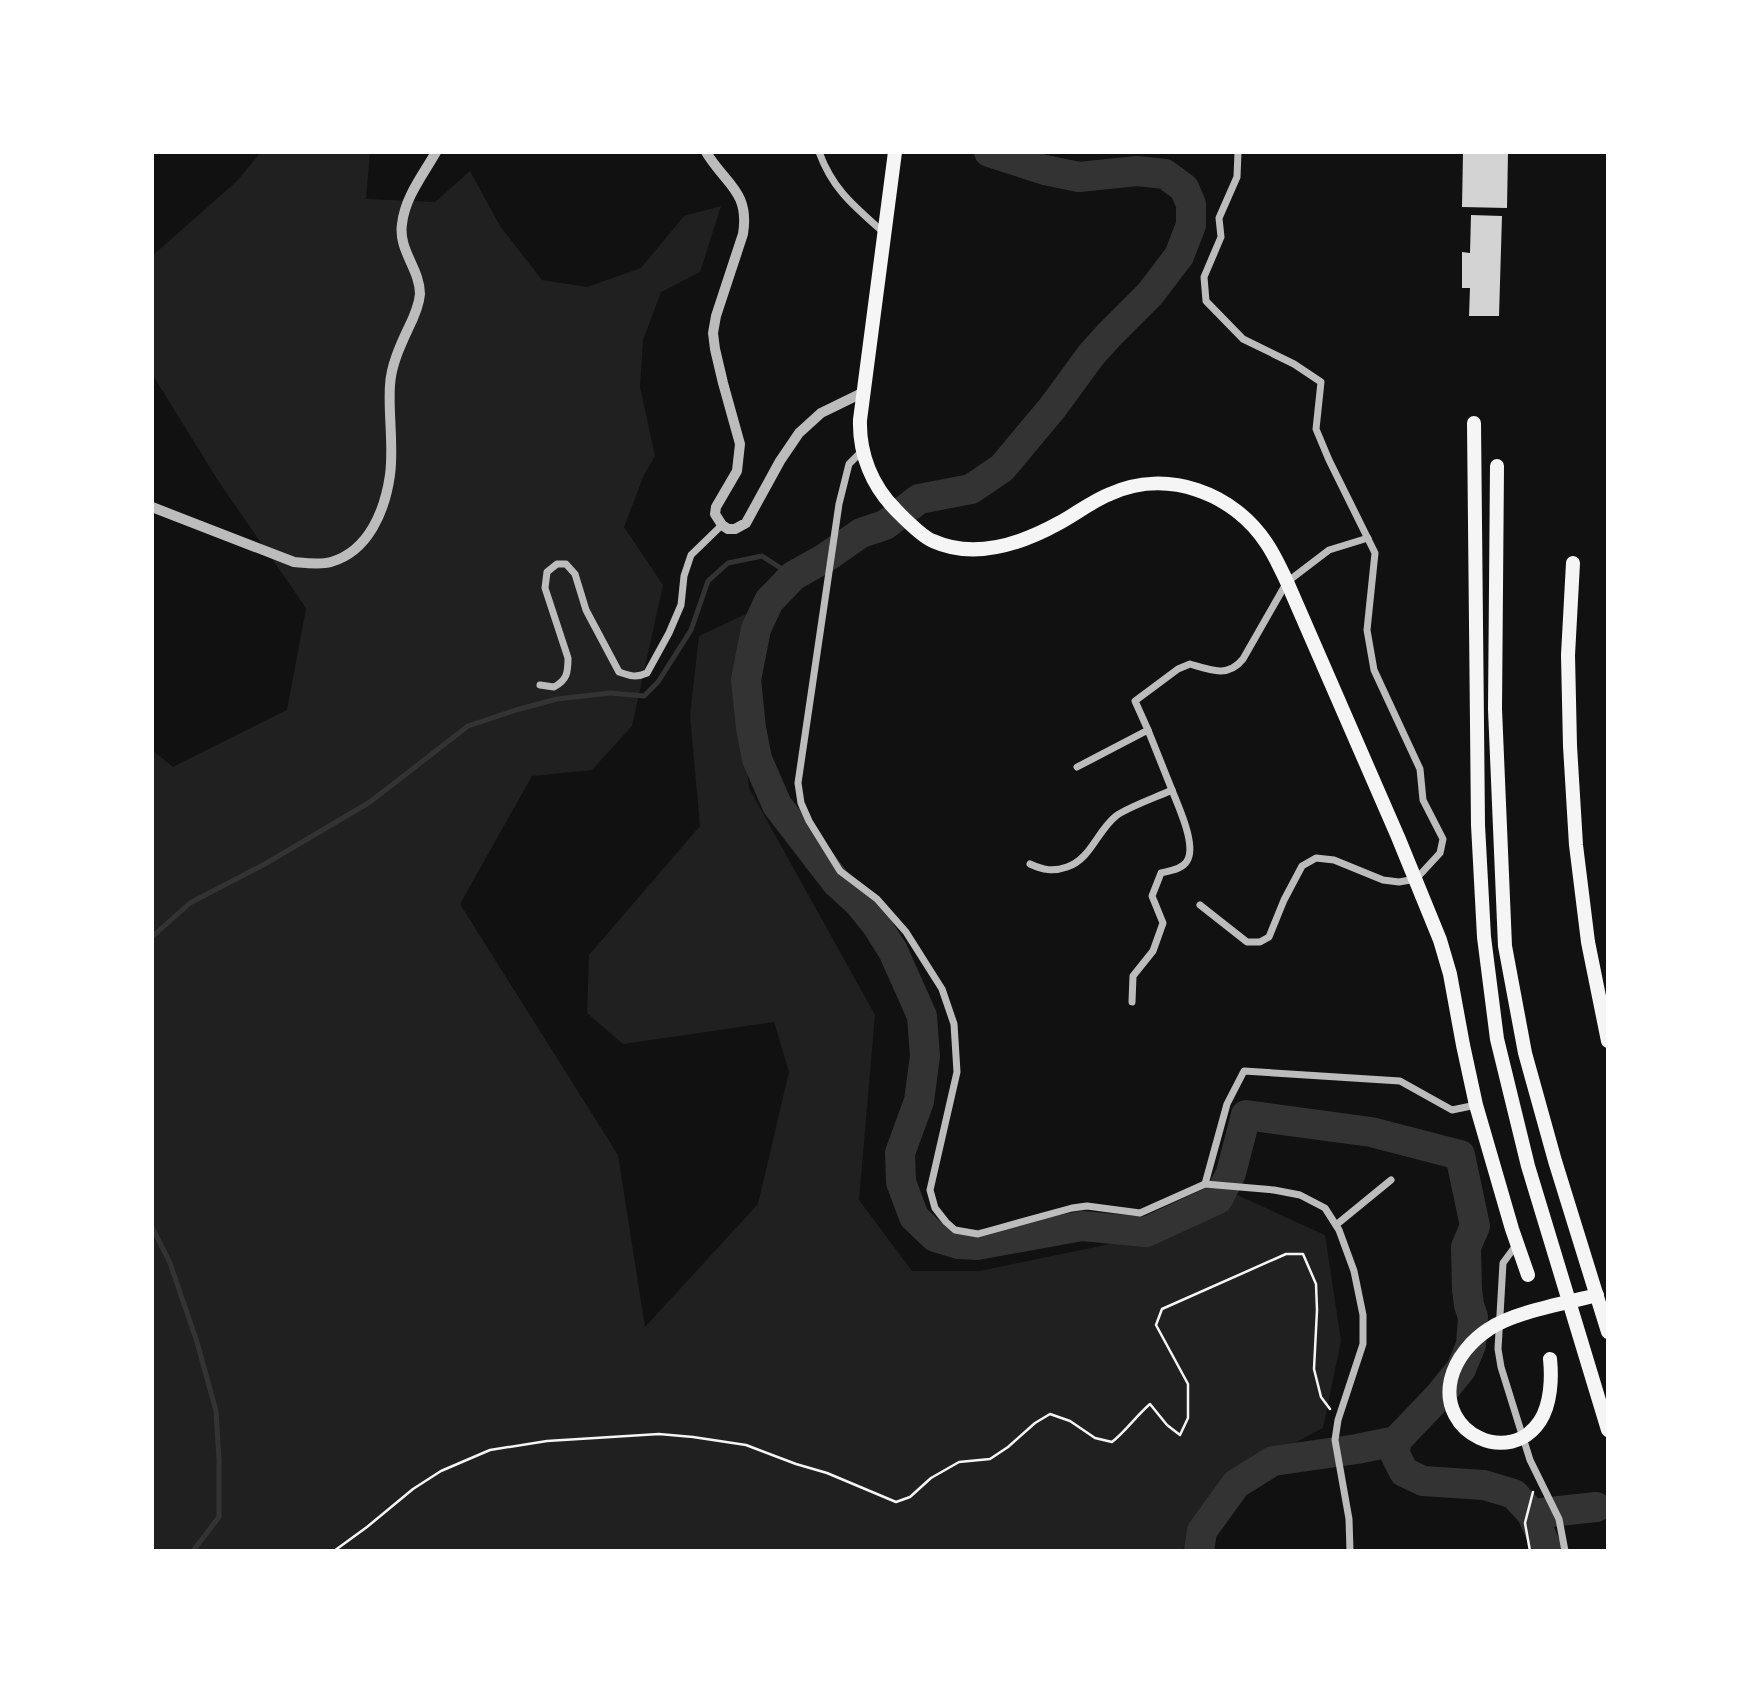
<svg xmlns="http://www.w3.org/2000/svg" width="1760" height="1703" viewBox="0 0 1760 1703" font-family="'Open Sans',sans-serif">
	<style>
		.green { fill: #202020 }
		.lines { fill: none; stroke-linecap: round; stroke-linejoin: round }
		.stream { stroke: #333; stroke-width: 5 }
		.river { stroke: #333; stroke-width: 30 }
		.building { fill: #d3d3d3 }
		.path { stroke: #f5f5f5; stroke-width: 2.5 }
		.minor { stroke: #bcbcbc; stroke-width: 7 }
		.tertiary { stroke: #bcbcbc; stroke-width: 10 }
		.trunk { stroke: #f5f5f5; stroke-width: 14 }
		.motorway { stroke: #f5f5f5; stroke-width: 14 }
	</style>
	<rect width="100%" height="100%" fill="#111"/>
	<!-- green -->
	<path class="green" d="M261 152H370L366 199 435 202 470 171 500 226 542 280 587 287 641 268 684 216 721 206 700 272 661 292 643 340 640 387 655 456 644 475 624 527 663 585 632 726 592 770 532 776 460 904 618 1155 645 1327 758 1204 789 1072 774 1022 623 1044 587 1013 589 955 700 826 690 715 699 636 746 614 738 701 749 788 875 1015 859 1200 912 1271H980L1153 1235 1235 1194 1325 1235 1341 1341 1323 1428 1221 1482 1182 1551H152V750L173 767 287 710 306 608 219 482 152 374V256L237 181Z"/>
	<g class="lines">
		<!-- stream -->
		<g class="stream">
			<path d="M152 937 190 903 265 864 370 802 468 726 516 710 557 699 610 693 644 696 658 682 691 630 708 581 728 563 762 556 793 576"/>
			<path d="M152 1227 170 1263 197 1342 216 1411 219 1460V1517L193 1551"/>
		</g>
		<!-- river -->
		<g class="river">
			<path d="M989 152 1045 170 1079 177 1137 171 1165 174 1184 188 1191 204V225L1179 256 1150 294 1109 335 1091 355 1053 407 1002 468 971 489 919 499 885 525 861 533 825 558 793 576 769 601 756 629 746 680 751 728 757 759 777 805 837 883 859 903 876 924 893 951 922 1016 925 1056 919 1101 900 1153 901 1182 914 1217 935 1237 958 1244 977 1245 1082 1226 1146 1232 1218 1199 1231 1173 1246 1115 1371 1132 1460 1155 1475 1226 1466 1247 1467 1290 1469 1305 1473 1317 1471 1345 1461 1369 1439 1396 1396 1441 1395 1454 1404 1472 1423 1481 1484 1485 1514 1494 1532 1514 1548 1551"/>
			<path d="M1532 1514 1596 1507"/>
			<path d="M1199 1551 1202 1531 1236 1484 1273 1461 1357 1449 1396 1441"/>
		</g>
	</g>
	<!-- building -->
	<g class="building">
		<path d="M1463 152H1508L1507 208 1462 207Z"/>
		<path d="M1471 215 1502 216 1499 316H1469L1470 288H1462V252L1470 253Z"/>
	</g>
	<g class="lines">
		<!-- path -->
		<g class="path">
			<path d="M334 1551 367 1527 413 1489 441 1471 490 1450 547 1441 659 1434 693 1437 746 1445 796 1464 827 1473 896 1502 910 1497 931 1478 959 1462 990 1459 1008 1447 1035 1423 1050 1414 1070 1421 1095 1438 1112 1442C1126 1431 1136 1416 1150 1404L1167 1425 1180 1435 1188 1418V1384L1156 1325 1162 1309 1286 1254H1303L1316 1284 1317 1310 1314 1369 1321 1397 1330 1409"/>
			<path d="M1530 1551 1525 1523 1533 1492"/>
		</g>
		<!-- minor -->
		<g class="minor">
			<path d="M819 152C833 190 854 206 883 232"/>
			<path d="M862 451 849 464 839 504 798 783 801 803 809 821 840 871 877 899 906 932 942 989 954 1024 957 1072 930 1190 935 1208 946 1222 955 1230 978 1234 1072 1208 1087 1206 1140 1213 1205 1184 1227 1104 1244 1071 1400 1081 1452 1110 1476 1105"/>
			<path d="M540 685 554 687C567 680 568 673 568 658L545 588 547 572 557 564H566L575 574 586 610 619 672C630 676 636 678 647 673L669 633 681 605 684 576 691 555 722 525"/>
			<path d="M1077 767 1148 730 1135 701 1178 669 1190 664C1210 670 1228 678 1243 659L1287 582 1329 550 1368 538"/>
			<path d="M1030 864C1043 870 1053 872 1067 867 1091 859 1097 831 1116 816 1128 807 1157 797 1172 790L1148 730"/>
			<path d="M1200 905 1247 942H1260L1269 937 1284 900 1302 866 1316 858 1334 860 1383 880 1399 882 1416 879 1440 853 1443 839 1423 800 1420 769 1374 670 1367 630 1375 553 1329 460 1316 429 1321 382 1294 364 1243 339 1206 301 1204 277 1221 237 1219 218 1237 177 1238 152"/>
			<path d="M1132 1002 1133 976 1153 951 1163 923 1152 896 1161 873C1169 871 1183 869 1187 861 1197 845 1178 806 1172 790"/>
			<path d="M1205 1184 1274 1190 1300 1195 1325 1208 1339 1230 1354 1271 1363 1315V1344L1338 1420 1335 1440 1349 1519 1350 1551"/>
			<path d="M1336 1225 1391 1180"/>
			<path d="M1517 1244 1503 1263 1498 1349 1501 1367 1530 1460 1559 1519 1565 1551"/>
		</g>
		<!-- tertiary -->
		<g class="tertiary">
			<path d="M706 152C725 184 750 191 743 234L716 316 713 333 715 349 723 383 740 444 737 471 716 507 715 514 722 525 728 529H735L746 523 780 461 799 433 821 413 862 393"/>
			<path d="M152 507 294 562C306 563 320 565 331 562 369 551 385 510 390 475 394 445 388 414 390 385 391 366 400 346 408 329 413 319 419 306 420 294 420 269 398 250 402 224 405 197 423 175 436 152"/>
		</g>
		<!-- trunk -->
		<g class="trunk">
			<path d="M895 152 860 420C859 454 872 486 896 510 905 519 921 536 933 541 975 560 1021 544 1059 523 1076 514 1092 501 1110 494 1167 468 1234 493 1267 544 1275 556 1281 569 1287 582L1398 837 1440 940 1450 974 1463 1045 1476 1105 1512 1229 1528 1275"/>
			<path d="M1474 423 1478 825 1484 937 1497 1039 1528 1166 1608 1430"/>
			<path d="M1497 466 1495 709 1505 946 1525 1053 1555 1161 1608 1332"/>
			<path d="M1550 1359C1552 1378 1551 1404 1540 1421 1510 1467 1438 1434 1451 1379 1456 1358 1472 1340 1489 1329 1514 1312 1566 1303 1597 1295"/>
		</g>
		<!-- motorway -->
		<path class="motorway" d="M1573 563 1568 655 1570 746 1576 845 1588 942 1608 1041"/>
	</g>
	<!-- border -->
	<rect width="1760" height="1703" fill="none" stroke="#ffffff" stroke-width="308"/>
</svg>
